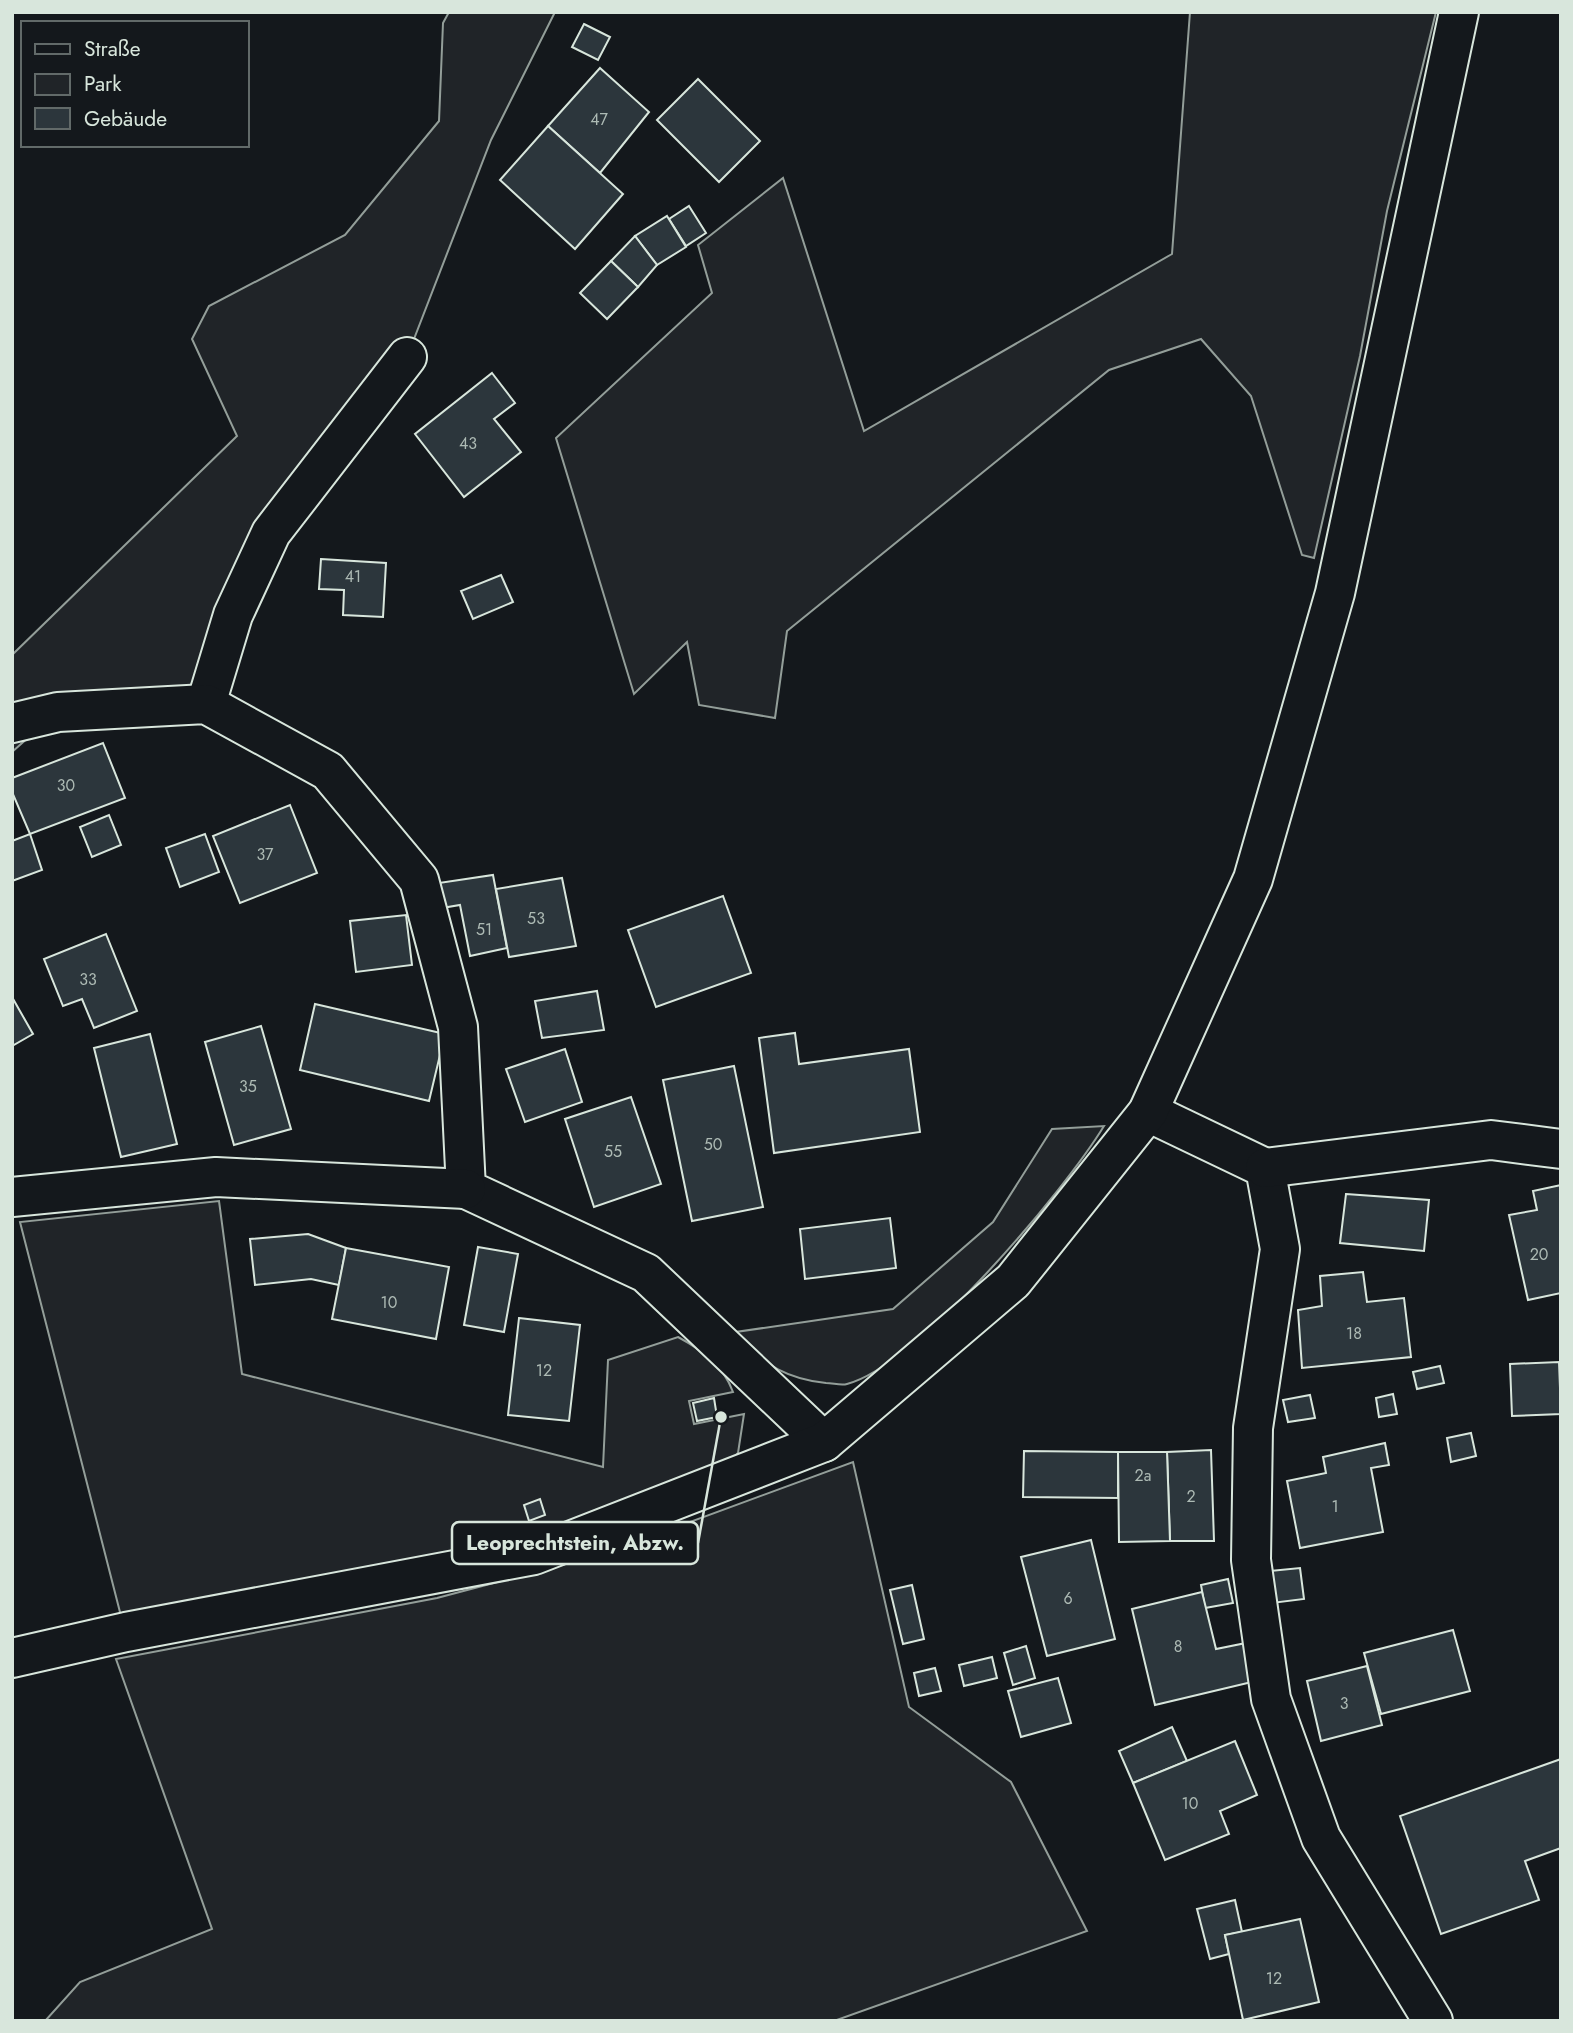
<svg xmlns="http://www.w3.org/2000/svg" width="1573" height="2033" viewBox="0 0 1573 2033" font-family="Jost,sans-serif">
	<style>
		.green { fill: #202428; stroke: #939e99; stroke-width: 2 }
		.building { fill: #2c363c; stroke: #d8e6dc; stroke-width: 2 }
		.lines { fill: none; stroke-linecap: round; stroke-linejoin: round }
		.minor-casing { stroke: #d8e6dc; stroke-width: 42 }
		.minor { stroke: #14181c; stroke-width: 38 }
		.labels { text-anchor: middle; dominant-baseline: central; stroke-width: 5; stroke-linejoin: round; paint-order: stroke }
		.number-label { font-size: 16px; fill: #adbab4 }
		.leader { fill: none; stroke: #d8e6dc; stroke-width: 2.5 }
		.callout-dot { fill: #d8e6dc; stroke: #14181c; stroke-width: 2.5 }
		.callout { fill: #14181c; stroke: #d8e6dc; stroke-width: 2.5 }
		.callout-label { font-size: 21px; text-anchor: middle; font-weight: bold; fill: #d8e6dc }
	</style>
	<rect width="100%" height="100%" fill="#14181c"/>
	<!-- green -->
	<g class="green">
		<path d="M449 12H555L491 140 407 357 270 535 206 704 57 712 12 752V655L237 436 192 339 209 306 345 235 439 121 443 23Z"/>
		<path d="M1190 12H1436L1387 211 1360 356 1314 558 1302 555 1251 396 1201 339 1109 370 787 631 775 718 699 705 687 642 634 694 556 438 712 293 698 245 783 178 864 431 1172 254Z"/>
		<path d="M1104 1126C1065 1190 918 1366 847 1384 841 1386 833 1383 826 1383 780 1378 764 1361 729 1333L893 1309 993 1222 1052 1129Z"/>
		<path d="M219 1201 242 1374 603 1467 608 1360 678 1337C702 1350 723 1365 733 1392L689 1401 694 1424 744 1414 738 1453 719 1475 581 1528 121 1616 20 1222Z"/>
		<path d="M853 1462 909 1707 1011 1782 1087 1931 834 2021H45L80 1982 212 1929 116 1659 437 1598 603 1554Z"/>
	</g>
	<!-- building -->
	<g class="building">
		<path d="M584 24 610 37 598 60 572 47Z"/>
		<path d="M600 68 649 112 600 173 548 126Z"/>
		<path d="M698 79 760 141 719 182 657 120Z"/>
		<path d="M548 126 623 194 575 249 500 180Z"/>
		<path d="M689 206 706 233 686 246 669 219Z"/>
		<path d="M667 216 686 247 657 265 635 236Z"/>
		<path d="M635 236 657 265 638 287 611 261Z"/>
		<path d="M611 261 638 287 607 319 580 293Z"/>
		<path d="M492 373 515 403 494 419 521 452 464 497 415 434Z"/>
		<path d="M321 559 386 563 383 617 343 615 344 590 319 589Z"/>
		<path d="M501 575 513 602 473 619 461 591Z"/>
		<path d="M103 743 125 798 30 834 12 792V778Z"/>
		<path d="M290 805 317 873 240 903 213 836Z"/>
		<path d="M109 815 121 845 92 857 80 827Z"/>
		<path d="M30 834 42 870 12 881V841Z"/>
		<path d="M205 834 219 872 180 887 166 848Z"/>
		<path d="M493 875 507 948 470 956 460 905 436 909 432 884Z"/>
		<path d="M562 878 576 946 509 957 496 889Z"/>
		<path d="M723 896 751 973 656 1007 628 930Z"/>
		<path d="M406 915 412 965 356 972 350 921Z"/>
		<path d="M106 934 137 1011 94 1028 82 999 63 1006 44 959Z"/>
		<path d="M597 991 604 1030 542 1038 535 1001Z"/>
		<path d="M12 997 33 1034 12 1046Z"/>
		<path d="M315 1004 445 1034 429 1101 300 1070Z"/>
		<path d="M261 1026 291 1129 234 1145 205 1042Z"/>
		<path d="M795 1033 799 1064 909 1049 920 1132 774 1153 759 1038Z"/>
		<path d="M150 1034 177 1144 121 1157 94 1048Z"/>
		<path d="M565 1049 582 1102 525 1122 506 1069Z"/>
		<path d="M734 1066 763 1207 692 1221 663 1080Z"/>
		<path d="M631 1097 661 1184 594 1207 565 1119Z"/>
		<path d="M1561 1185V1293L1528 1300 1509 1215 1537 1210 1533 1191Z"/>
		<path d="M1346 1194 1429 1200 1424 1251 1340 1243Z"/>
		<path d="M890 1218 896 1268 805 1279 800 1229Z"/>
		<path d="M308 1234 346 1248 339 1285 311 1279 255 1285 250 1239Z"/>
		<path d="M478 1247 518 1254 504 1332 464 1325Z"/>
		<path d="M346 1248 449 1267 436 1339 332 1319Z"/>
		<path d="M1363 1272 1367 1302 1404 1298 1411 1357 1302 1368 1298 1310 1322 1306 1320 1276Z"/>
		<path d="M519 1318 580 1325 569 1421 508 1415Z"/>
		<path d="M1559 1362 1561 1414 1512 1416 1510 1364Z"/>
		<path d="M1440 1366 1444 1383 1417 1389 1413 1372Z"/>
		<path d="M1393 1394 1397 1414 1379 1417 1376 1398Z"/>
		<path d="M1310 1395 1315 1418 1288 1422 1283 1400Z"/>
		<path d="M714 1398 717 1417 697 1421 693 1403Z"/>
		<path d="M1471 1433 1476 1456 1451 1462 1447 1438Z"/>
		<path d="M1385 1443 1389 1465 1371 1468 1383 1532 1300 1548 1287 1481 1326 1473 1323 1457Z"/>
		<path d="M1211 1450 1214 1541H1170L1167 1452Z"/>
		<path d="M1024 1451 1118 1452V1498L1023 1497Z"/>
		<path d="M1118 1452H1167L1170 1541 1119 1542Z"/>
		<path d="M540 1499 545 1515 529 1521 524 1505Z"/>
		<path d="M1091 1540 1115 1639 1047 1656 1021 1557Z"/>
		<path d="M1300 1568 1304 1599 1272 1603 1269 1571Z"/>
		<path d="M1228 1579 1233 1603 1205 1608 1201 1585Z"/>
		<path d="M912 1585 924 1639 903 1644 890 1590Z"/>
		<path d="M1202 1592 1216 1649 1246 1643 1256 1681 1155 1705 1132 1609Z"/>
		<path d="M1453 1630 1470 1691 1381 1714 1364 1653Z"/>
		<path d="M1026 1646 1035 1678 1013 1685 1004 1653Z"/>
		<path d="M992 1657 997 1678 964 1686 959 1665Z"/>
		<path d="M1367 1666 1382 1725 1321 1741 1307 1681Z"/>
		<path d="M935 1668 941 1691 919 1696 914 1673Z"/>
		<path d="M1058 1678 1071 1723 1021 1737 1008 1691Z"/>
		<path d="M1172 1727 1187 1761 1133 1783 1119 1751Z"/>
		<path d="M1235 1741 1257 1795 1220 1811 1229 1834 1165 1860 1133 1783Z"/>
		<path d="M1561 1759V1848L1525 1861 1539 1900 1441 1934 1400 1816Z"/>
		<path d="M1235 1900 1242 1932 1225 1935 1229 1954 1210 1959 1197 1909Z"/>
		<path d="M1300 1919 1319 2002 1243 2020 1225 1935Z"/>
	</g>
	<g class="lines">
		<defs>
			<g id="minor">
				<path d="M206 704 233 615 271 533 407 357"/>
				<path d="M12 723 58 712 206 704 328 771 419 880 458 1027 466 1189 646 1273 824 1442"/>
				<path d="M1148 1112 1265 1168 1280 1249 1253 1428 1251 1560 1271 1699 1321 1838 1433 2021"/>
				<path d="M1265 1168 1491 1140 1561 1149"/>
				<path d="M12 1197 216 1177 466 1189"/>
				<path d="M12 1658 126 1632 534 1555 824 1442 1013 1281 1148 1112 1253 879 1335 593 1459 12"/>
			</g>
		</defs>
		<!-- minor casing -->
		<use href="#minor" class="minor-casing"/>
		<!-- minor -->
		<use href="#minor" class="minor"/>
	</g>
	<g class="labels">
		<!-- number labels -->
		<g class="number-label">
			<text x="599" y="119">47</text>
			<text x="468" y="443">43</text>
			<text x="353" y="576">41</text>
			<text x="66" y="785">30</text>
			<text x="265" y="854">37</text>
			<text x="536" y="918">53</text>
			<text x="484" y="929">51</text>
			<text x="88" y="979">33</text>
			<text x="248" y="1086">35</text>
			<text x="713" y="1144">50</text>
			<text x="613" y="1151">55</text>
			<text x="1539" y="1254">20</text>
			<text x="389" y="1302">10</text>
			<text x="1354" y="1333">18</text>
			<text x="544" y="1370">12</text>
			<text x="1143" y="1475">2a</text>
			<text x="1191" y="1496">2</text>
			<text x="1335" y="1506">1</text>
			<text x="1068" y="1598">6</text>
			<text x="1178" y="1646">8</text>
			<text x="1344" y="1703">3</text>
			<text x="1190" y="1803">10</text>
			<text x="1274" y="1978">12</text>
		</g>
	</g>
	<!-- callouts -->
	<path class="leader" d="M721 1417L698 1543"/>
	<circle class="callout-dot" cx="721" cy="1417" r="7"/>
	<rect class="callout" x="452" y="1522" width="246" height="42" rx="7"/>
	<g class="callout-label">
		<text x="575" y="1550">Leoprechtstein, Abzw.</text>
	</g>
	<!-- border -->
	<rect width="1573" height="2033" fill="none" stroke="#d8e6dc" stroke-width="28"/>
	<!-- legend -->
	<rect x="21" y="21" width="228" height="126" fill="#14181c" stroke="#626a69" stroke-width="2"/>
	<rect x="35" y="44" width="35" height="10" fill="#14181c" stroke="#626a69" stroke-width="2"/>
	<text x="84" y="56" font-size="21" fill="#d8e6dc">Straße</text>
	<rect x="35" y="74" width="35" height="21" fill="#202428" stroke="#626a69" stroke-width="2"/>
	<text x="84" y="91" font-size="21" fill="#d8e6dc">Park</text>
	<rect x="35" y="108" width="35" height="21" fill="#2c363c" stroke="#626a69" stroke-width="2"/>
	<text x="84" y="126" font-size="21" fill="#d8e6dc">Gebäude</text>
</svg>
